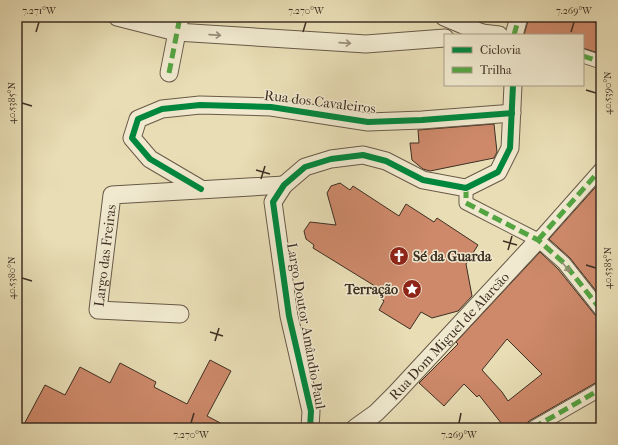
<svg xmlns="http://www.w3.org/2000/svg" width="618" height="445" viewBox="0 0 618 445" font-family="'IM FELL French Canon',serif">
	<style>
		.building { fill: #cd896a; stroke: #3e2f23; fill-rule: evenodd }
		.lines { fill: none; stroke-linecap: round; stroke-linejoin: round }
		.pedestrian-casing { stroke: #685a48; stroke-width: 15 }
		.minor-casing { stroke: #685a48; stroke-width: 19 }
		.pedestrian { stroke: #f0e9cf; stroke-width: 13 }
		.minor { stroke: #f0e9cf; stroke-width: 17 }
		.quiet { stroke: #54a442; stroke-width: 5; stroke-dasharray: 10 5; stroke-linecap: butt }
		.cycleway-casing { stroke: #f0e9cf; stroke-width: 8 }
		.cycleway { stroke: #00873e; stroke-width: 6 }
		.oneway { stroke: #978c79 }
		.ticks { fill: none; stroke: #3e2f23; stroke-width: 1.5 }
		.labels { text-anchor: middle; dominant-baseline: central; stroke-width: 3; stroke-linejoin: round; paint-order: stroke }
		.street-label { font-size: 14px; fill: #3e2f23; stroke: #f0e9cf }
		.poi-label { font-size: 14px; font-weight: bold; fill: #3e2f23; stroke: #f0e9cf; text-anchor: start }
		.neatline { fill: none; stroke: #3e2f23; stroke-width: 1.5 }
		.ticks-label { font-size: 10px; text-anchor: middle; fill: #3e2f23 }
	</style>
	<rect width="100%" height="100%" fill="#e8ddb5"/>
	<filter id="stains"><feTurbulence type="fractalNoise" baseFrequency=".005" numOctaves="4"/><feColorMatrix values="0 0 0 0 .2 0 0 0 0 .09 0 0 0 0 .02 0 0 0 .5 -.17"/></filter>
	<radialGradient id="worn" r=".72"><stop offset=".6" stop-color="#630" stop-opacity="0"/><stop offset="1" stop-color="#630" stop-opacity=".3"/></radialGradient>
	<!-- building -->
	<g class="building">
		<path d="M529 17H581L601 25V54L583 48V35H524Z"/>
		<path d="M494 124 497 152 494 158 430 171 423 169 412 160 410 143H419L418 130Z"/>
		<path d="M601 181V297L570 258 549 239Z"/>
		<path d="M340 183 350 190 353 186 399 216 406 204 434 222 437 218 478 245 466 264 472 296 458 311 432 318 421 312 410 329 379 310 384 301 379 297 383 291 313 248 314 245 306 239 304 231 310 222 336 225 327 193 331 186Z"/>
		<path d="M540 252 558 269 595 315 601 318V381L597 382 529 421 523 428H505L479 395 477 397 464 384 444 406 419 383 458 344 456 342ZM507 339 542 374 508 401 502 392 482 370Z"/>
		<path d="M210 360 231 371 207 416 230 428H22L45 385 65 395 80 367 110 383 120 363 156 382 154 387 187 404Z"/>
	</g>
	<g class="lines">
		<defs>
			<g id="pedestrian">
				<path d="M583 56 601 62"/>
				<path d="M466 188V203L538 240 564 263 601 310"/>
				<path d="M538 240 601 169"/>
				<path d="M533 428 601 389"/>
			</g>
			<g id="minor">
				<path d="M117 17 176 32 366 44 445 38"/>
				<path d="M444 17 482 33"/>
				<path d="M471 35 482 33 499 35"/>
				<path d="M514 35 519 17"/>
				<path d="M169 73 180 17"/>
				<path d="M201 189 150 159 132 138 138 119 162 109 200 105 271 107 368 122 422 120 512 113"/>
				<path id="s1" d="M180 314 98 310 112 195 284 185"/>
				<path d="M310 428 311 411 289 316 273 202 284 185 305 167 331 159 363 155 386 161 423 180 466 188 498 172 510 148 513 85"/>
				<path id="s2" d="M355 428 376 413 395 394 538 240"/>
			</g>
		</defs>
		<!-- pedestrian casing -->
		<use href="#pedestrian" class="pedestrian-casing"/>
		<!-- minor casing -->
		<use href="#minor" class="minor-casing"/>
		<!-- pedestrian -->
		<use href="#pedestrian" class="pedestrian"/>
		<!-- minor -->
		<use href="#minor" class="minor"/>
		<!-- quiet -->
		<g class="quiet">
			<path d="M514 35 519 17"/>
			<path d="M583 56 601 62"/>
			<path d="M169 73 180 17"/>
			<path d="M466 188V203L538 240 564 263 601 310"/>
			<path d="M538 240 601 169"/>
			<path d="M533 428 601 389"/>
		</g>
		<defs>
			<g id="cycleway">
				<path d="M201 189 150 159 132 138 138 119 162 109 200 105 271 107 368 122 422 120 512 113"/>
				<path d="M310 428 311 411 289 316 273 202 284 185 305 167 331 159 363 155 386 161 423 180 466 188 498 172 510 148 513 85"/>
			</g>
		</defs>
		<!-- cycleway casing -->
		<use href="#cycleway" class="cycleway-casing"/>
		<!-- cycleway -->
		<use href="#cycleway" class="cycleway"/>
	</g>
	<!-- one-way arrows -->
	<defs><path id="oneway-shaft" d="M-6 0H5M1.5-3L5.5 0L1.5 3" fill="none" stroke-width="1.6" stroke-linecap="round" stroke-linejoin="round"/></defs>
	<g class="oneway">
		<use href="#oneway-shaft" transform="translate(215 35) rotate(4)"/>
		<use href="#oneway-shaft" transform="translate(345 43) rotate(4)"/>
		<use href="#oneway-shaft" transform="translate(566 267) rotate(50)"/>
	</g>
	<!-- ticks -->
	<path class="ticks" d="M36 32 39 22M303 32 306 22M571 32 574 22M586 90 596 93M22 103 32 106M256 170 270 174M261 179 265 166M503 241 517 245M508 250 512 236M586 265 596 268M22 278 32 281M210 332 223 336M215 341 219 328M191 423 194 413M459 423 461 413"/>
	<!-- icons -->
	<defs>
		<symbol id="church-disc" viewBox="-11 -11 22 22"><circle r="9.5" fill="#8f2418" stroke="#f0e9cf"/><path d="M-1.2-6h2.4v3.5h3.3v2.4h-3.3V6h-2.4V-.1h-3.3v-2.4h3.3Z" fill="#fff"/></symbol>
		<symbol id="sight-disc" viewBox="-11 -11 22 22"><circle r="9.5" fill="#8f2418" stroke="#f0e9cf"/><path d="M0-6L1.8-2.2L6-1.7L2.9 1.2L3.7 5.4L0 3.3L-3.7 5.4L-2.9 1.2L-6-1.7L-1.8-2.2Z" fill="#fff"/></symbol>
	</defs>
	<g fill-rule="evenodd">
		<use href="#church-disc" x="388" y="245" width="22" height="22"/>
		<use href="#sight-disc" x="401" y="278" width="22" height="22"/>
	</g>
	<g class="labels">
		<!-- street labels -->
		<g class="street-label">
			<text transform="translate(320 102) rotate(7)">Rua dos Cavaleiros</text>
			<text stroke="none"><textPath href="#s1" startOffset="137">Largo das Freiras</textPath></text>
			<text transform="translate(306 326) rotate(80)">Largo Doutor Amândio Paul</text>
			<text stroke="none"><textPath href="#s2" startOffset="132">Rua Dom Miguel de Alarcão</textPath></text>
		</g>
		<!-- poi labels -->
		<g class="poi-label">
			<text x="413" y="256">Sé da Guarda</text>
			<text x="398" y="289" text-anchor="end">Terração</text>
		</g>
	</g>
	<!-- margin -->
	<rect width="618" height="445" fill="none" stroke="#e8ddb5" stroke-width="44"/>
	<!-- legend -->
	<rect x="444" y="34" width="140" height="52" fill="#f0e9cf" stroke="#a99f8a"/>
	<rect x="452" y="47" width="20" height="6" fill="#00873e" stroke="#a99f8a"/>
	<text x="480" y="54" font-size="12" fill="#3e2f23">Ciclovia</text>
	<rect x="452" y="67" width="20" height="6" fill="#54a442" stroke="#a99f8a"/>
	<text x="480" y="74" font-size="12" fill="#3e2f23">Trilha</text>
	<rect x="22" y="22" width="574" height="401" class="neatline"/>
	<g class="ticks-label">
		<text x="39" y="14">7.271°W</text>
		<text x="306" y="14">7.270°W</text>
		<text x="574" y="14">7.269°W</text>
		<text transform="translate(607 93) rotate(-90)" y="4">40.5390°N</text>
		<text transform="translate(11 103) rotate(-90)" y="4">40.5385°N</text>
		<text transform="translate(607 268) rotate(-90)" y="4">40.5385°N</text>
		<text transform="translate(11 278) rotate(-90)" y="4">40.5380°N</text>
		<text x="191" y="438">7.270°W</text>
		<text x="459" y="438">7.269°W</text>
	</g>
	<rect width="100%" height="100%" filter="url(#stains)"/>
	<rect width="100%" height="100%" fill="url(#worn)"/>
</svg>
